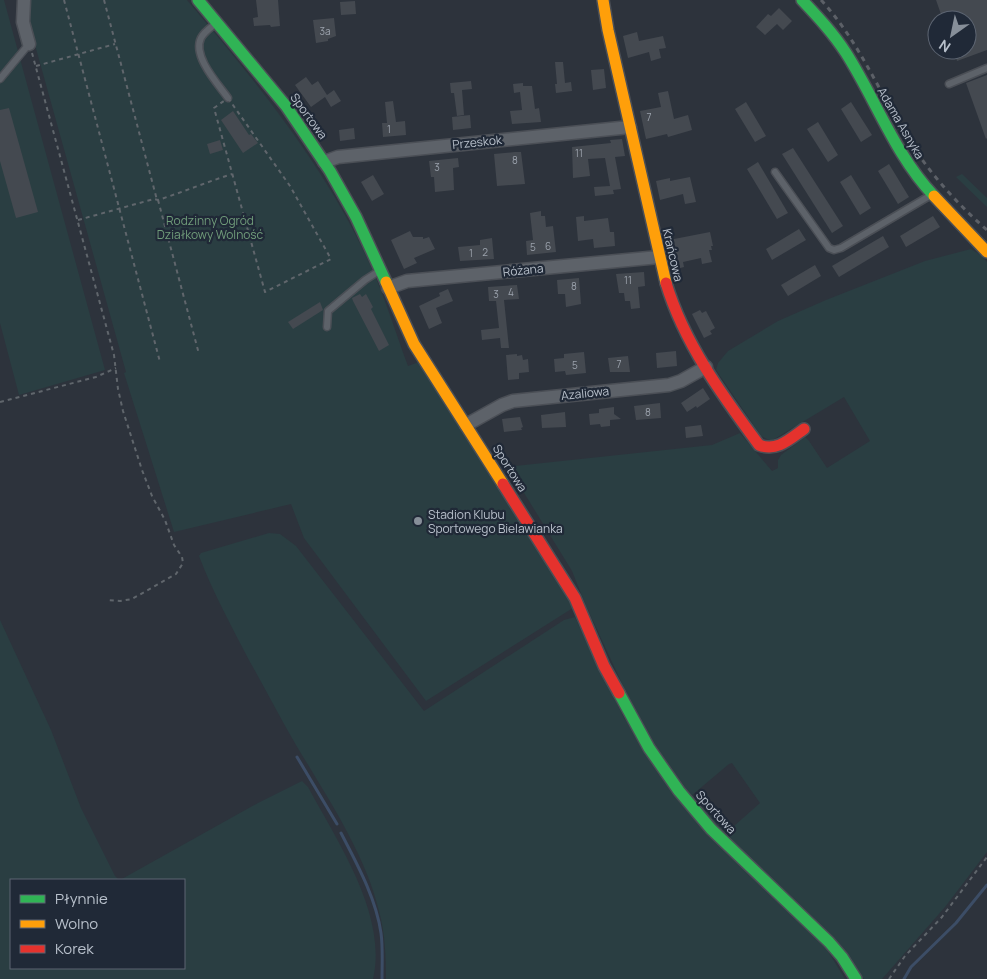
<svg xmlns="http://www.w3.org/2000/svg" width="987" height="979" viewBox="0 0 987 979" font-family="Manrope,sans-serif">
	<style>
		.green { fill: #2a3e42 }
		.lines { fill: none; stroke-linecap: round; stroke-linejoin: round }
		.stream { stroke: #3c4d66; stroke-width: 3 }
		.building { fill: #444950 }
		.lane-casing { stroke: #4b4f56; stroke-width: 9 }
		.street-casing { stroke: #4b4f56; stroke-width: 15 }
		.fast-casing { stroke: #4b4f56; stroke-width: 14 }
		.slow-casing { stroke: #4b4f56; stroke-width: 14 }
		.jam-casing { stroke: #4b4f56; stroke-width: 14 }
		.path { stroke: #60666c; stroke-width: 2; stroke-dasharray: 4 4; stroke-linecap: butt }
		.lane { stroke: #5d6269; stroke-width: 6 }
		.street { stroke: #5d6269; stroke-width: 12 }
		.fast { stroke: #30b455; stroke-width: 11 }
		.slow { stroke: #ff9f0a; stroke-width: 11 }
		.jam { stroke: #e5322d; stroke-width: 11 }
		.rail { stroke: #5c6067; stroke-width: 3; stroke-dasharray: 5 5; stroke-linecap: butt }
		.poi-dot { fill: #878f99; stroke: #202937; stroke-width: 2 }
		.labels { text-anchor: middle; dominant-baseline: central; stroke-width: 4.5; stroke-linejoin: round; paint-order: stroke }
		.number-label { font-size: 10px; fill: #9ba2ac }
		.street-label { font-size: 12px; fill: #b8c0cb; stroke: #202937 }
		.park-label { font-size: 12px; fill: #709c7a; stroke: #202937 }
		.poi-label { font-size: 12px; fill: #b8c0cb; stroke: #202937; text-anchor: start }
	</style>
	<rect width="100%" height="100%" fill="#2d333c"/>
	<!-- green -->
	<g class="green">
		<path d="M0 0H4L105 370 19 395 0 323Z"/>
		<path d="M30 0H187C257 83 328 169 372 269 386 300 396 334 408 366L419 362 576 606 426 701 304 538 291 504 174 532 124 373 126 372 30 27Z"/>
		<path d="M962 174 987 198V207L956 177Z"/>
		<path d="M971 249 982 256 987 262V852L945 907 882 979H864L725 834 760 803 732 763 729 764 691 796 644 731 586 606 572 571 510 470 515 466 712 445 740 433 772 471 778 468V460L781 455 805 437 809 441 827 468 870 441 844 397 771 441 761 436 716 370 718 363 728 351 778 321 826 300 925 261Z"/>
		<path d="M269 533 280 534 296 546 424 711 564 620 575 617 624 718 823 943 845 979H386C386 956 385 933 379 911 366 855 326 795 296 745 280 718 266 690 250 662 232 627 213 593 199 556L201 553Z"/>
		<path d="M0 620 51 730 81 808 115 876 119 880H11V968H184V880H120L258 803 302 781 308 787C337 841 388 915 373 979H0Z"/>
	</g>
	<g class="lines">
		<!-- stream -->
		<g class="stream">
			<path d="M297 757 337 824"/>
			<path d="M341 833C357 864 376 898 381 933 383 948 382 964 382 979"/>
			<path d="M904 979 911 967 956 923 987 885"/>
		</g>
	</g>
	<!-- building -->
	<g class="building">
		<path d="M256 0H278L280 26 271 27 270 25 254 26 253 18 258 17Z"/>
		<path d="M936 0H987V50L957 61 954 50H967V20H943Z"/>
		<path d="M355 1 356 14 341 15 340 2Z"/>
		<path d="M779 8 792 21 783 30 777 24 765 35 756 27 768 14 771 16Z"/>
		<path d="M334 18 336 36 328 39V41L316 43 313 20Z"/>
		<path d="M637 32 639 41 663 36 666 48 659 49 661 58 651 61 649 52 628 58 623 36Z"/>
		<path d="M555 62H563L565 83 571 82 572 91 556 93 555 84H557Z"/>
		<path d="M604 69 606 88 593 90 591 70Z"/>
		<path d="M987 75V138L986 139 966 83Z"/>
		<path d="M306 77 312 85 318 81 327 95 334 90 341 101 331 107 325 97 311 107 295 85Z"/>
		<path d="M471 81 472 89 462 90 464 115 457 116 454 93H451L450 83Z"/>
		<path d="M523 83V86H532L535 109 539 108 541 122 512 124 510 111 522 110 520 92 514 93 513 84Z"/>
		<path d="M668 91 674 119 688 115 692 130 668 137 667 134 646 139 640 111 661 107 658 93Z"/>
		<path d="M393 101 396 122 405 121 406 135 383 137 382 123H387L385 102Z"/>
		<path d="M746 102 766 136 755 142 735 109Z"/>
		<path d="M851 102 872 135 861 142 841 109Z"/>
		<path d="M9 108 38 212 16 218 0 161V110Z"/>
		<path d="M233 111 249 135 251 134 258 143 243 153 221 120Z"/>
		<path d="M470 115 471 128 453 130 452 117Z"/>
		<path d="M818 122 838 155 828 162 807 129Z"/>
		<path d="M354 128 355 139 340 141 339 130Z"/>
		<path d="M622 139 625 156 615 157 621 189 613 190 614 194 595 196 594 187 610 186 605 158 588 159 590 176 573 178 572 147 611 143 610 140Z"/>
		<path d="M220 140 223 150 210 154 207 144Z"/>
		<path d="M793 148 843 226 832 233 782 154Z"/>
		<path d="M515 152H521L525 184 497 186 494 154Z"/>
		<path d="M458 158 459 167 453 168 454 190 435 192 434 177H431L429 161Z"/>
		<path d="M758 162 788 213 777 219 747 169Z"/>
		<path d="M889 164 909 197 898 204 878 171Z"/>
		<path d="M373 175 384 194 372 201 361 182Z"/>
		<path d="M851 175 871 208 860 215 840 182Z"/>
		<path d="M690 177 696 202 685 204 683 194 660 200 656 181 670 178V181Z"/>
		<path d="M541 211V216H545L546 227 553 226 556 252 527 255 526 241 533 240 530 213Z"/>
		<path d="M584 216V221L608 218 610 232H614L615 246 594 248 593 239 578 241 576 217Z"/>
		<path d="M933 216 940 227 906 247 900 236Z"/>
		<path d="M799 229 806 240 772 260 766 249Z"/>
		<path d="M410 231 413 237H423V239L429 237 435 249 414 258 417 263 404 269 391 240Z"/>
		<path d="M710 232 713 246H711L712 250H709L712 262 702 264 701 258 683 262 684 267 676 269 669 240Z"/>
		<path d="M883 236 889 247 839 277 832 266Z"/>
		<path d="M492 238 494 259 460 261 458 247 480 245V240Z"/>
		<path d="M815 265 821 276 788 296 781 285Z"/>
		<path d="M644 272 645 286 638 287 640 308 631 309 630 301H625L624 293H619L616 274Z"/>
		<path d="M579 278 581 304 566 307 565 294H558L557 280Z"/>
		<path d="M517 285 519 299 504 300 509 348H501L500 338 482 340 481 330 499 328 496 301H489L488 287Z"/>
		<path d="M448 289 453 301 436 308 442 323 429 329 419 306 440 296 439 293Z"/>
		<path d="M360 294 362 297 366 294 373 307 371 309 389 345 379 351 353 301 352 298Z"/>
		<path d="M320 302 323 310 293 329 288 322Z"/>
		<path d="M700 310 702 313 706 311 715 328 710 331 712 334 704 338 692 314Z"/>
		<path d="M676 351 677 366 657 368 656 353Z"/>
		<path d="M584 352 586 373 566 375 565 371 555 372 554 359 564 358V354Z"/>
		<path d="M517 354V356L522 355 523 360 528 359 529 372 519 373V379L508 380 506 355Z"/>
		<path d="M628 356 630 372H610L608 358Z"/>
		<path d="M703 388 710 399 697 408 696 406 687 412 681 403Z"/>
		<path d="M660 403 661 418 636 420 634 406Z"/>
		<path d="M614 407V414L621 419 610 420V426L601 427 600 424 590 425 589 414 599 413V409Z"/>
		<path d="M565 412 566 427 542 428 541 415Z"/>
		<path d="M520 417 523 427 521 428 522 430 504 432 502 419Z"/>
		<path d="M701 425 703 436 686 438 685 427Z"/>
	</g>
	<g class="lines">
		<defs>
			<g id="lane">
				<path d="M215 24C210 28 204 32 201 38 192 56 218 84 228 98"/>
				<path d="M0 79 29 44"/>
				<path d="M949 84 987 68"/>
				<path d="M775 172 829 248 834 250 841 248 931 195"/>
				<path d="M327 327 328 311 365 280 379 271"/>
			</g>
			<g id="street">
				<path d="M24 0 23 22 29 44"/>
				<path d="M324 162 338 157 630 127"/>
				<path d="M388 288 407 281 659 257"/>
				<path d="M466 425 502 405 513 401 669 385 681 381 706 367"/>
			</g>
			<g id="fast">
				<path d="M198 0 286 106 330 171 356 217 386 282"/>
				<path d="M802 0C818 17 833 33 846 53 876 100 895 155 934 196"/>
				<path d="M619 693 649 748 679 791 711 829 829 942 842 957 856 979"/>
			</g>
			<g id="slow">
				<path d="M603 0 608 30 666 283"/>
				<path d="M934 196 987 252"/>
				<path d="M386 282 414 344 503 484"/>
			</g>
			<g id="jam">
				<path d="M666 283C684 343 722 395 759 445 777 452 790 439 804 429"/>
				<path d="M503 484 575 598 604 666 619 693"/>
			</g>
		</defs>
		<!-- lane casing -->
		<use href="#lane" class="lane-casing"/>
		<!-- street casing -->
		<use href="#street" class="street-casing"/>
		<!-- fast casing -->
		<use href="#fast" class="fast-casing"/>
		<!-- slow casing -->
		<use href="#slow" class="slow-casing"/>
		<!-- jam casing -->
		<use href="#jam" class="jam-casing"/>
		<!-- path -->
		<g class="path">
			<path d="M64 0 160 362"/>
			<path d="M104 0 157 200"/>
			<path d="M32 53 114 355 118 389 123 411 142 470 152 496 165 520 174 545 182 557 183 563 176 574 132 599 120 601 108 600"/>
			<path d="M36 66 115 44"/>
			<path d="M228 98 290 186 331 259 265 292 214 108Z"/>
			<path d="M158 200 199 354"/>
			<path d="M78 220 154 199 158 200C183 192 207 182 232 174"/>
			<path d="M0 402 96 377 116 368"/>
			<path d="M889 979 905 956 942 917 987 857"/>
		</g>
		<!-- lane -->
		<use href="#lane" class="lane"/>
		<!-- street -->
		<use href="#street" class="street"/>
		<!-- fast -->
		<use href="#fast" class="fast"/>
		<!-- slow -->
		<use href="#slow" class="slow"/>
		<!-- jam -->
		<use href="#jam" class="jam"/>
		<!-- rail -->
		<path class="rail" d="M821 0C857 39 877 87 904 132 925 168 955 202 987 230"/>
	</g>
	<!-- markers -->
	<circle class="poi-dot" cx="418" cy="521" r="5"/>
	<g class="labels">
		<!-- number labels -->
		<g class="number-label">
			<text x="325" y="31">3a</text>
			<text x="649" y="117">7</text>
			<text x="389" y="129">1</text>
			<text x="579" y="153">11</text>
			<text x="515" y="160">8</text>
			<text x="437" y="167">3</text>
			<text x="548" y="246">6</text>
			<text x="533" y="247">5</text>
			<text x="485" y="252">2</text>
			<text x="471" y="253">1</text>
			<text x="628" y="280">11</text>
			<text x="574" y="286">8</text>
			<text x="511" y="292">4</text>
			<text x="496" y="294">3</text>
			<text x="619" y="364">7</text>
			<text x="575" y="365">5</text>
			<text x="648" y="412">8</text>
		</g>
		<!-- street labels -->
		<g class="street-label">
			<text transform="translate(309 116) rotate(54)">Sportowa</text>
			<text transform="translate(901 123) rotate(60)">Adama Asnyka</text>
			<text transform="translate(477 142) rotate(-6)">Przeskok</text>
			<text transform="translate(673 255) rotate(77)">Krańcowa</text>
			<text transform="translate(523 270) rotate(-6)">Różana</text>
			<text transform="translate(585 393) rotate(-6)">Azaliowa</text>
			<text transform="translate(510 468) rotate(58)">Sportowa</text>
			<text transform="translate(716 812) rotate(48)">Sportowa</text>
		</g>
		<!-- park labels -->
		<g class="park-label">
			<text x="210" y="220">Rodzinny Ogród<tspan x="210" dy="14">Działkowy Wolność</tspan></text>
		</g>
		<!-- poi labels -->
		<g class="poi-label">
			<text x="428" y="514">Stadion Klubu<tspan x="428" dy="14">Sportowego Bielawianka</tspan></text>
		</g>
	</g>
	<!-- legend -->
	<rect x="10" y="879" width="175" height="90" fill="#202937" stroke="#5d6572"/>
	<rect x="20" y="895" width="25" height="8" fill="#30b455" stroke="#5d6572"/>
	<text x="55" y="904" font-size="15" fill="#b8c0cb">Płynnie</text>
	<rect x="20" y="920" width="25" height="8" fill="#ff9f0a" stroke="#5d6572"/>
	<text x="55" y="929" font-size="15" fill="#b8c0cb">Wolno</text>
	<rect x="20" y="945" width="25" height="8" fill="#e5322d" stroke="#5d6572"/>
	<text x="55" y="954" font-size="15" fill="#b8c0cb">Korek</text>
	<!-- north arrow -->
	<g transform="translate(952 35) rotate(213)"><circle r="24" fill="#202937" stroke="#5d6572"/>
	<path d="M0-4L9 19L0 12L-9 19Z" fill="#878f99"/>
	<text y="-8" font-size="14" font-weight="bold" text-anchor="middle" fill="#b8c0cb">N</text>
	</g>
</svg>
